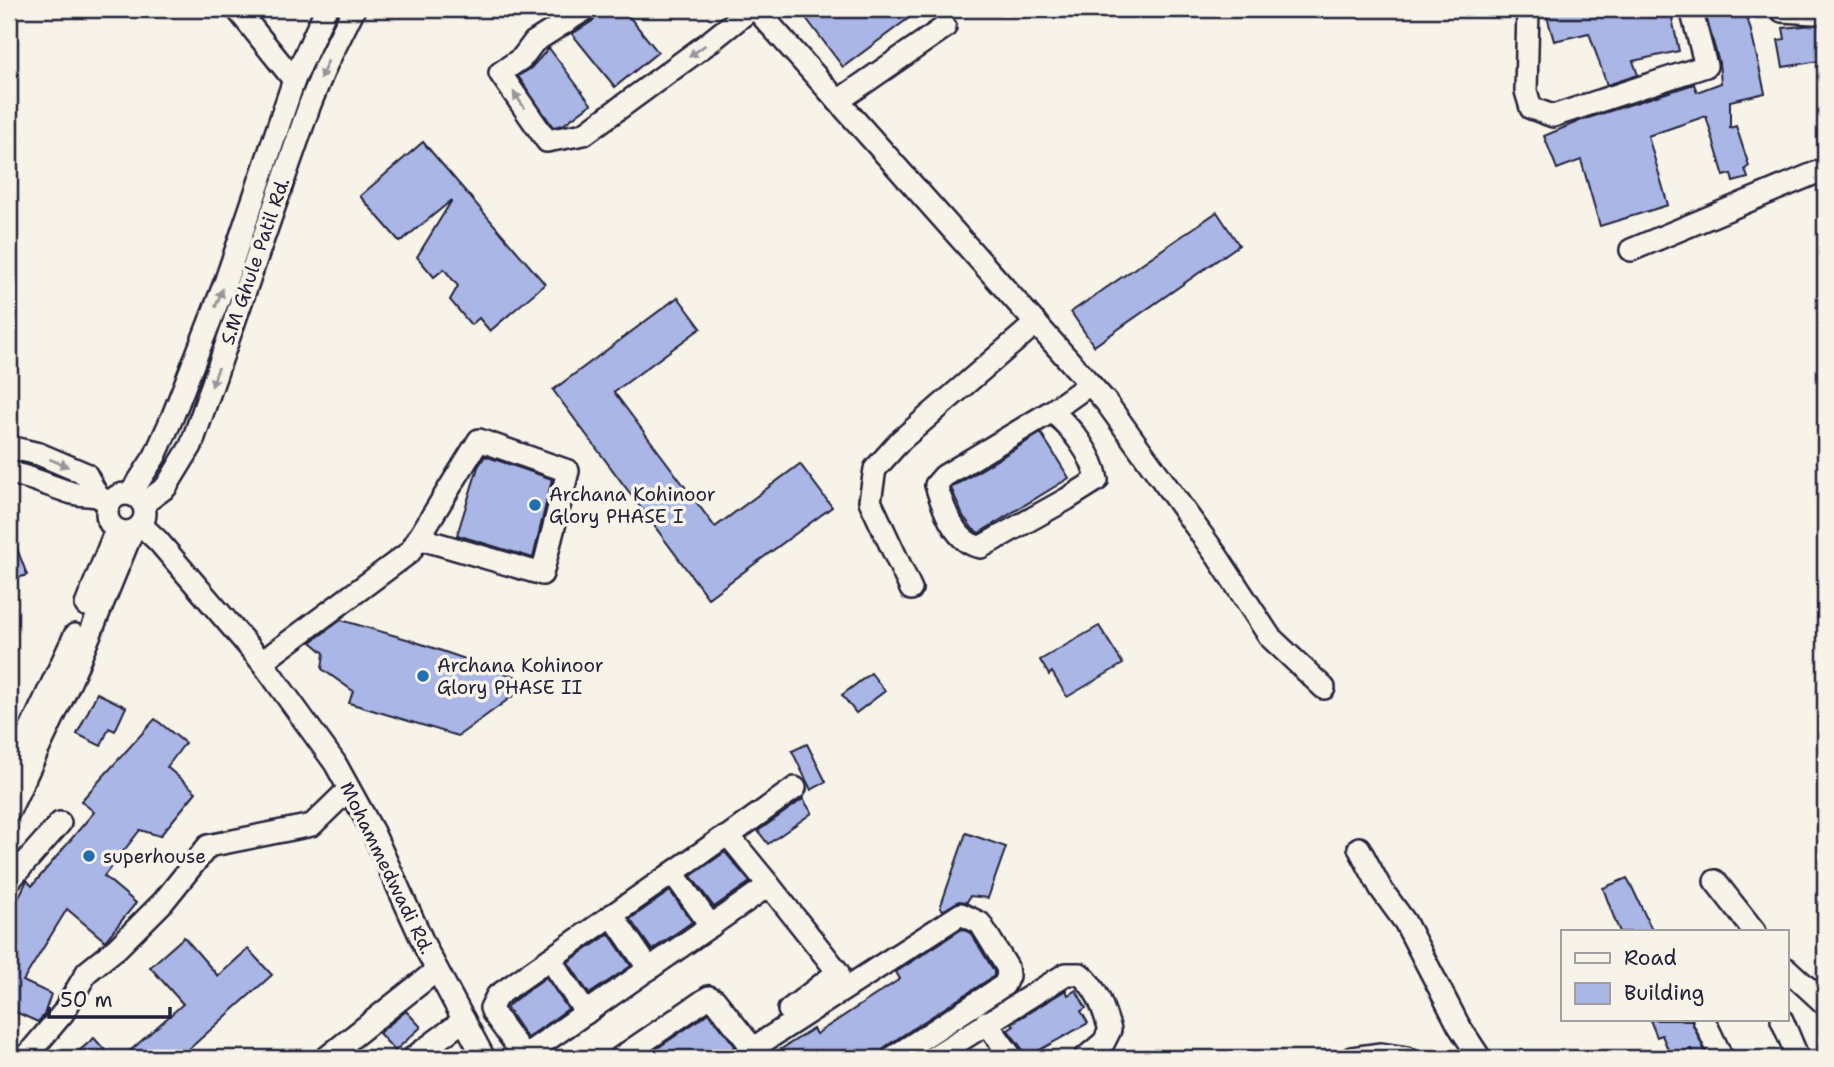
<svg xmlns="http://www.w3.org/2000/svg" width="1834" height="1067" viewBox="0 0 1834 1067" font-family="'Shantell Sans',sans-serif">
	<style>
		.building { fill: #a9b6e6; stroke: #22223b; stroke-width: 2 }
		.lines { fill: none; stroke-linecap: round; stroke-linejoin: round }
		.minor-casing { stroke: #22223b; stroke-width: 26 }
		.minor { stroke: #f7f3e8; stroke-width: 21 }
		.oneway { fill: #97959a }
		.poi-dot { fill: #1f6fb2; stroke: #f7f3e8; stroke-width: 2.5 }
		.labels { text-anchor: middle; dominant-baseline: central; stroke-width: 7; stroke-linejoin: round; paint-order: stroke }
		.street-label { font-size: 19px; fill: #22223b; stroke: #f7f3e8 }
		.poi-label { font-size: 19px; fill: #22223b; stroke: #f7f3e8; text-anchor: start }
	</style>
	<rect width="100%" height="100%" fill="#f7f3e8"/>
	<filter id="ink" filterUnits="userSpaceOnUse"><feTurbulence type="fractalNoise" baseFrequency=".0143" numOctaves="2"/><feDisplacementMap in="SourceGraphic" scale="14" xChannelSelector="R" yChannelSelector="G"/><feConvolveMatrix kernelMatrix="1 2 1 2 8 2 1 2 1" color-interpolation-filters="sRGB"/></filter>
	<g filter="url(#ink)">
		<!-- building -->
		<g class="building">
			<path d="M599 9H623L658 52 615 87 572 34 594 20Z"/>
			<path d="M817 9H921L843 67 806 18Z"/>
			<path d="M1562 9H1670L1679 51 1633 61 1638 75 1607 85 1589 33 1554 41 1546 13Z"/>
			<path d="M1704 9H1744L1750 27 1765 93 1730 101V128L1736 126 1749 166 1745 169 1748 178 1733 182 1731 174 1724 176 1706 116 1648 136 1668 205 1600 226 1581 160 1557 169 1544 136 1582 120 1694 84 1697 92 1721 83 1719 63Z"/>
			<path d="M1825 24V60L1783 67 1778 40 1785 39 1783 28Z"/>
			<path d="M549 48 591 104 563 125 553 127 518 76 530 69Z"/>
			<path d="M423 142 545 284 490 331 479 318 471 325 450 300 458 286 444 269 434 277 417 257 452 200 400 242 360 196Z"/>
			<path d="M1217 212 1239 245 1094 346 1071 312Z"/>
			<path d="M678 297 701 328 614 392 715 527 800 464 832 507 708 598 553 390Z"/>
			<path d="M1041 433 1069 478 979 533 973 529 963 516 951 488Z"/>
			<path d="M485 456 552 479 533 558 457 535 478 467Z"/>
			<path d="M10 530 27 575 9 581V531Z"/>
			<path d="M341 620 410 640 532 682 458 736 349 703 353 691 322 669 324 653 311 642Z"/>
			<path d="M1099 626 1123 664 1067 697 1052 672 1049 675 1040 660Z"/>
			<path d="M871 673 885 691 856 713 842 695Z"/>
			<path d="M97 693 126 707 115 731 109 728 101 746 77 734Z"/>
			<path d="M155 719 185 743 167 767 196 792 160 836 140 830 104 876 136 903 105 941 67 909 23 981 51 994 44 1015 38 1022 9 1009V918L27 880 32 886 94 812 81 801Z"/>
			<path d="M807 744 826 782 811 790 792 751Z"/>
			<path d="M803 799 812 813 768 844 758 831Z"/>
			<path d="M966 833 1006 847 988 898 970 896 967 902 959 901 944 910 940 908Z"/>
			<path d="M725 852 750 882 714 907 691 876Z"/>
			<path d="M1627 878 1631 885 1653 932H1620L1616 923 1603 888Z"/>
			<path d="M670 891 692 922 652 950 630 919Z"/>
			<path d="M962 929 971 933 994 971V976L885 1047 879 1058H767L813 1029 816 1034 900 979 896 972Z"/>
			<path d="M609 934 631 966 589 994 568 962Z"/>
			<path d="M184 937 218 976 248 949 272 975 179 1058H122L183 1004 150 967Z"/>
			<path d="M546 977 568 1009 527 1038 506 1007Z"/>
			<path d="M1066 990 1068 995 1076 990 1086 1008 1081 1011 1088 1023 1025 1058 1023 1050 1008 1030 1014 1026 1012 1023Z"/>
			<path d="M406 1011 421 1027 395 1051 379 1033Z"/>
			<path d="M709 1013 735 1046 721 1058H643Z"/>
			<path d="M1650 1020H1691L1708 1058H1696L1691 1049 1671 1057 1662 1035 1657 1037Z"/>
			<path d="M94 1038 112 1058H71Z"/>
		</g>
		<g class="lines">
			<defs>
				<g id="minor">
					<path d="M237 9 294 80"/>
					<path d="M586 9 534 42 522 58 500 73 547 141 584 134 707 44 751 9"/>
					<path d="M756 9 1106 402 1217 556 1270 637 1324 688"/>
					<path d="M1528 9 1526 91 1531 108 1553 116 1706 66 1691 9"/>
					<path d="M1782 11 1814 13 1825 11"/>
					<path d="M838 101 945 27"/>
					<path d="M1631 250 1825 169"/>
					<path d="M1052 411C1071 428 1093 454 1097 480L1067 499 981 547C955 544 943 507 936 485L944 476 1052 411 1090 384"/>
					<path d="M9 447 39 454 86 474 97 495"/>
					<path d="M9 472C31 478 51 486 72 493 89 498 92 490 108 503"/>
					<path d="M131 493 155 456 172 418 226 280 294 80 326 9"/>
					<circle cx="126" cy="513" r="19"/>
					<path d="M143 504 166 487 191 446 310 104 326 65 354 9"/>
					<path d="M141 525 158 541 262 662 335 763 373 832 427 951 484 1058"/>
					<path d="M911 589 870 501 875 469 901 440 1036 323"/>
					<path d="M86 605 116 530"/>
					<path d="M262 662 410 552 479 440 568 471 542 574 418 538"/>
					<path d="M9 776 75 635"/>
					<path d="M9 811 71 680 132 532"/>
					<path d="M727 837 733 841 769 885 524 1056 493 1013 491 1008 497 996 721 839Z"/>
					<path d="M727 837 795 788"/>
					<path d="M1359 848 1381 889 1405 922 1459 1026 1480 1058"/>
					<path d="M673 873 711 926"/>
					<path d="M9 881 60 823"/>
					<path d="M1715 881 1755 932"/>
					<path d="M769 885 838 972 789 1010"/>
					<path d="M612 915 649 969"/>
					<path d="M550 959 586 1013"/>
					<path d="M1787 969 1825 1004"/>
					<path d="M1704 1020 1722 1058"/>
					<path d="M1782 1020 1798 1058"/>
					<path d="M986 1022 1012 1058"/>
					<path d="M25 1058 63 1013 87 972 117 948 163 902 208 846 312 825 349 789"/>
					<path d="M326 1058 437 970"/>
					<path d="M413 1058 464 1020"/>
					<path d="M620 1058 709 997 715 1000 748 1042"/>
					<path d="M741 1058 761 1043 961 914 980 923 1007 967 1008 976 1004 985 892 1058"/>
					<path d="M932 1058 1066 974H1080C1098 989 1103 1008 1110 1030L1104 1042 1085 1058"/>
					<path d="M1352 1058 1381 1054 1407 1058"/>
				</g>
			</defs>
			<!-- minor casing -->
			<use href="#minor" class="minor-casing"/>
			<!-- minor -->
			<use href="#minor" class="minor"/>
		</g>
		<!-- one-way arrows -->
		<defs><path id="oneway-solid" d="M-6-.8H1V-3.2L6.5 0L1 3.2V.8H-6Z" transform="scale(1.75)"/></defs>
		<g class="oneway">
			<use href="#oneway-solid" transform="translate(697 51) rotate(144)"/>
			<use href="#oneway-solid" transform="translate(324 70) rotate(113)"/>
			<use href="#oneway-solid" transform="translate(519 100) rotate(-124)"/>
			<use href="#oneway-solid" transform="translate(219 298) rotate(-69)"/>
			<use href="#oneway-solid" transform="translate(215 377) rotate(110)"/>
			<use href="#oneway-solid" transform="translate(59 463) rotate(22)"/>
		</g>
	</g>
	<!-- markers -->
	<g class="poi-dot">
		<circle cx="535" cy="505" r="7"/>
		<circle cx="423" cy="676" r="7"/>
		<circle cx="89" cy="856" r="7"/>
	</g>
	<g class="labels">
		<!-- street labels -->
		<g class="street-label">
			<text transform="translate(255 261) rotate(-71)">S.M Ghule Patil Rd.</text>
			<text transform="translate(387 868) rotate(64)">Mohammedwadi Rd.</text>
		</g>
		<!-- poi labels -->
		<g class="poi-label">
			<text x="549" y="494">Archana Kohinoor<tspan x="549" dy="22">Glory PHASE I</tspan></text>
			<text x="437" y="665">Archana Kohinoor<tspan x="437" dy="22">Glory PHASE II</tspan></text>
			<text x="103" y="856">superhouse</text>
		</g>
	</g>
	<!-- margin -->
	<rect width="1834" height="1067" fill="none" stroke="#f7f3e8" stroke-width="35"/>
	<rect x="18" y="18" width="1799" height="1032" fill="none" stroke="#22223b" stroke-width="2.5" filter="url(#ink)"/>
	<!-- legend -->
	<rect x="1561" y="930" width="228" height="91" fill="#f7f3e8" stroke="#a29fa3" stroke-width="2"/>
	<rect x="1575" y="953" width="35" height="10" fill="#f7f3e8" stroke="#a29fa3" stroke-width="2"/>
	<text x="1624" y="965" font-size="21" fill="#22223b">Road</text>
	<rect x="1575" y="983" width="35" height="21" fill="#a9b6e6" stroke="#a29fa3" stroke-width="2"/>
	<text x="1624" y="1000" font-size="21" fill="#22223b">Building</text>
	<!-- scale -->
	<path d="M49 1007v10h121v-10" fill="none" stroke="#22223b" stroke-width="3.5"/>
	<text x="60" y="1007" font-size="21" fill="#22223b" stroke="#f7f3e8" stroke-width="5" paint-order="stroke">50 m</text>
</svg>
